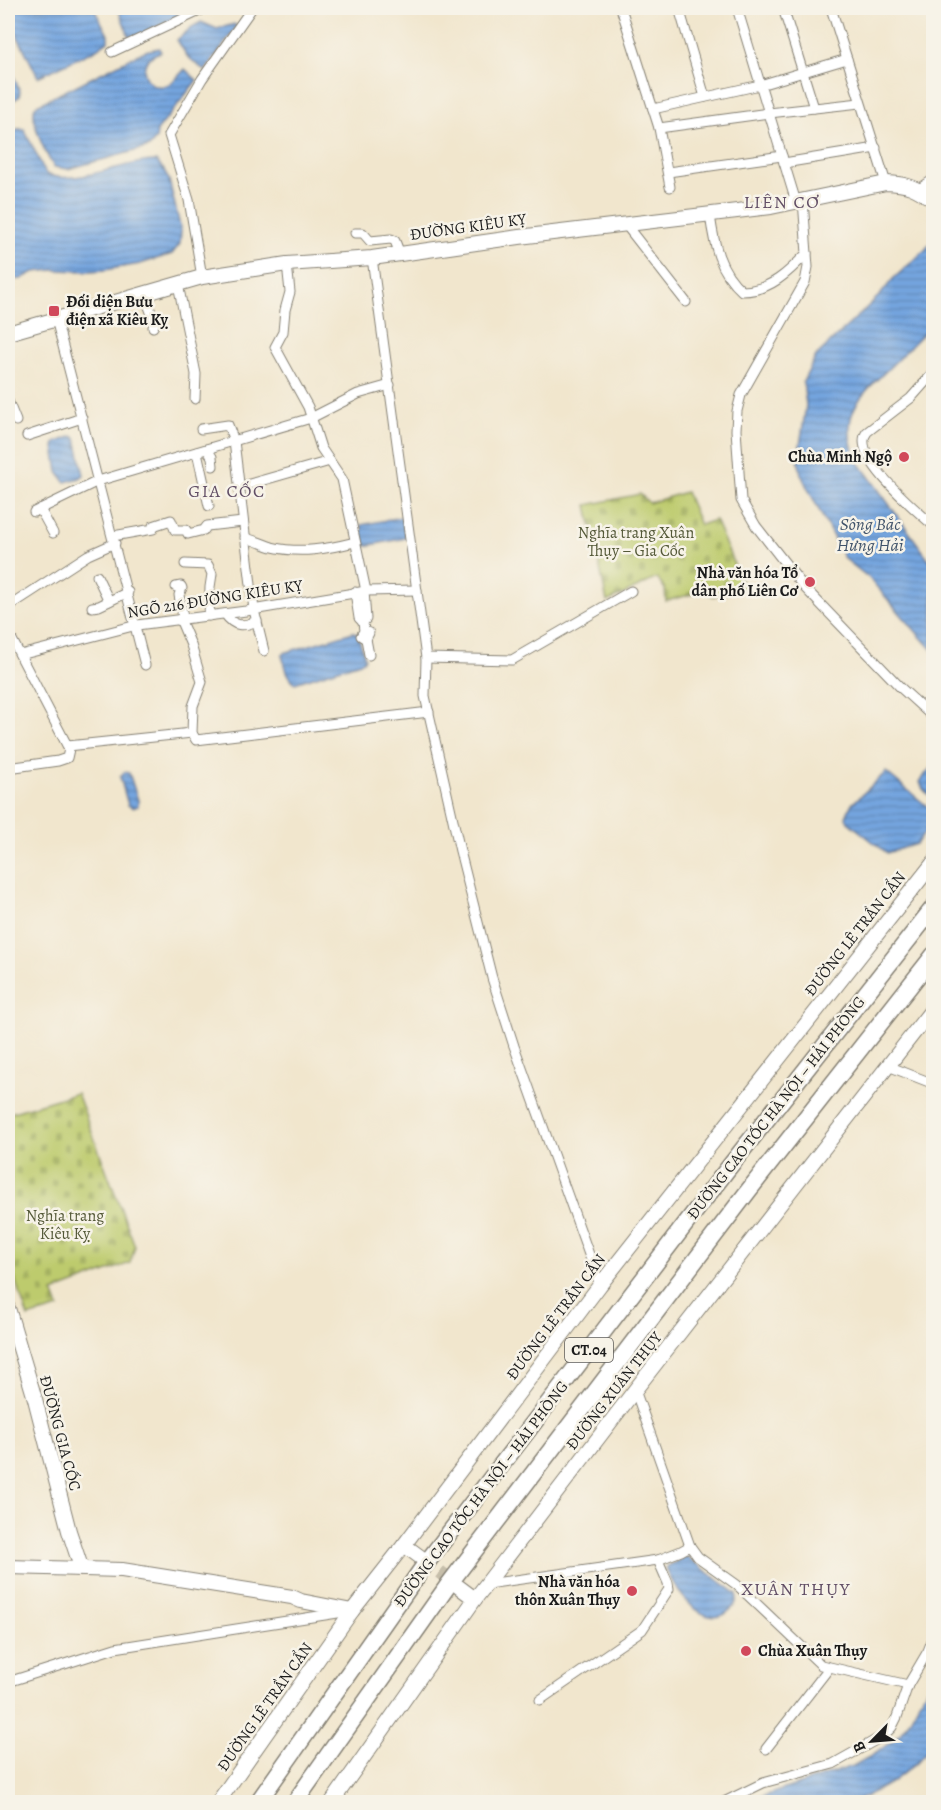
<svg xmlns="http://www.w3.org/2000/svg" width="941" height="1810" viewBox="0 0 941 1810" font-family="Alegreya,serif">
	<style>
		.cemetery { fill: url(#cemetery-stones); stroke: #6c7444; stroke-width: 1.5 }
		.water { fill: url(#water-rules); stroke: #48607e; stroke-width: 1.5 }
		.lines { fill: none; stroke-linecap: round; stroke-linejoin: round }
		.secondary-tunnel { stroke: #c6beaa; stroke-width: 14; stroke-dasharray: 14 7; stroke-linecap: butt }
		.street-casing { stroke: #868174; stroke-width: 11 }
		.secondary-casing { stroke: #868174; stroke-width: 16 }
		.highway-casing { stroke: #868174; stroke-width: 19 }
		.street { stroke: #fff; stroke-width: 9 }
		.secondary { stroke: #fff; stroke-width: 14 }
		.highway { stroke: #fff; stroke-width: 16 }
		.poi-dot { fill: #d1495b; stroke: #f7f3e8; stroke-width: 2 }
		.labels { text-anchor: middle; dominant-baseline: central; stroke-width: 5; stroke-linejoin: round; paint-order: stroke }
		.shield { fill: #f7f3e8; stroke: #5e5c59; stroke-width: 1.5 }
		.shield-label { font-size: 15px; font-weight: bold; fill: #1c1c1c }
		.street-label { font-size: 16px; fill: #1c1c1c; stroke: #f7f3e8 }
		.poi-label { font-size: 16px; font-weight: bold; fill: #1c1c1c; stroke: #f7f3e8; text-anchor: end }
		.park-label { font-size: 16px; fill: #545938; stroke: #f7f3e8 }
		.neighbourhood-label { font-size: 18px; letter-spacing: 1.5px; fill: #624f66; stroke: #f7f3e8 }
		.water-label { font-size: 18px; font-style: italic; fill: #40536a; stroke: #f7f3e8 }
	</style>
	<defs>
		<pattern id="cemetery-stones" width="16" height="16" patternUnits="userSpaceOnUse" patternTransform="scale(1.5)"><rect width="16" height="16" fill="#bdcb6d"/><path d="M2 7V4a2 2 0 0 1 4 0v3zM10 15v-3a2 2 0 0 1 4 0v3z" fill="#a2ae5e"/></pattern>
		<pattern id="water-rules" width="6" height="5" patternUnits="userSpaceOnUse" patternTransform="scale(1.5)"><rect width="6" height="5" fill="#75a5df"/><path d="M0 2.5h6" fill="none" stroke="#5f86b4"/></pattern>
	</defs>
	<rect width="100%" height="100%" fill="#f7f3e8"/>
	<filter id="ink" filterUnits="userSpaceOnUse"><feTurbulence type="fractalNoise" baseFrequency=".0167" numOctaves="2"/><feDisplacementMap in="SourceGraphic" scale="12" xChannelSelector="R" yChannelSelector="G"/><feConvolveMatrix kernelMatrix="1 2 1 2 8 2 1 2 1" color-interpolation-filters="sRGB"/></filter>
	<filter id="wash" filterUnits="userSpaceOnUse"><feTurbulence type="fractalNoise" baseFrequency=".008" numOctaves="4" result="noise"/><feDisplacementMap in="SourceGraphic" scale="24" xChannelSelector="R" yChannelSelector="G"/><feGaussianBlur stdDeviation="1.35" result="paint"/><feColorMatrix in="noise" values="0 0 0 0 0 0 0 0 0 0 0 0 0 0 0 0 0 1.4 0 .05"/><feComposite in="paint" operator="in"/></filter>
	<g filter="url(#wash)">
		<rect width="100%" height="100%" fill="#f1e6cd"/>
		<!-- cemetery -->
		<g class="cemetery">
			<path d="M686 492 700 525 715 520 745 590 713 596 704 591 666 601 665 589 657 578 607 602 587 505 640 494 649 503Z"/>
			<path d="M77 1093 135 1246 130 1263 53 1292 59 1308 28 1317 8 1260V1110L10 1113Z"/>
		</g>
		<!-- water -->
		<g class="water">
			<path d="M8 8H94L108 35V41L95 50 38 77 8 17Z"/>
			<path d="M118 8H191L192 9 189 12 130 39Z"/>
			<path d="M201 22 217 29 234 24 237 26 205 71 187 56 177 40 192 27Z"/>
			<path d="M159 48 161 52C132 59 146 94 167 85 174 82 180 74 185 69L197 80 157 131 156 139 149 147 68 169 54 167C45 153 30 122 35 106L145 51Z"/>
			<path d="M8 63 20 91 19 97 8 103Z"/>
			<path d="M17 129H24L46 174C76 187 124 160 156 161L164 170 169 180 181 230 180 244 172 254 140 264 105 270 90 271 53 270 34 272 21 279 8 280V138Z"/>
			<path d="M933 240V324C919 338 904 353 890 367 860 396 837 416 857 460L933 565V651L869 578 844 558 807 487 801 474 798 459 806 405 803 382 816 356 881 294 893 279 925 250Z"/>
			<path d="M72 436 76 438 84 475 80 478 65 482 58 472 54 447 55 443Z"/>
			<path d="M402 517 406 538 365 546 361 525Z"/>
			<path d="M353 632 357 633 365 658 363 661 295 683C287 676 285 665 282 656L284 653Z"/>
			<path d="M933 767H934L933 799 923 789 920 782 927 772Z"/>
			<path d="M124 772 129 773 138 800V806L133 808 128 805 120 777Z"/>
			<path d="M886 772 934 812 933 822 916 844 887 853 848 822 846 817 851 805Z"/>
			<path d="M686 1556 737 1594C737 1601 736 1605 730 1610 706 1634 672 1588 666 1567Z"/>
			<path d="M933 1677V1744L915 1764 892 1782 855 1802H746L853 1766 876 1753 892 1741 905 1728Z"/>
		</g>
	</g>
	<g filter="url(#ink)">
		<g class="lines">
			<!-- secondary-tunnel -->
			<path class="secondary-tunnel" d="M423 1559 459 1587"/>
			<defs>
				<g id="street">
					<path d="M621 8 659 128 769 113 860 103"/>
					<path d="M679 8 705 97"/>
					<path d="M737 8 796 202"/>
					<path d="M783 8 814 108"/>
					<path d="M831 8 886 183"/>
					<path d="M112 52 206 8"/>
					<path d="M653 109 760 85 847 59"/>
					<path d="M659 128 670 187"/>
					<path d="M784 163 876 148"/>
					<path d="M668 172 782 156"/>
					<path d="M919 189 934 179"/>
					<path d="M803 200 808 267 805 282 741 395 737 411 736 430 741 500 756 526 803 586 901 688 934 718"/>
					<path d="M710 215C714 244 719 271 742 291 770 291 789 272 807 253"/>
					<path d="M626 225 686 302"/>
					<path d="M355 233H363L370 241 391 239 395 241 400 254"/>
					<path d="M372 258 426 658 425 696 460 851 492 978 514 1046 600 1285"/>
					<path d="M287 264 290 292 285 310 283 332 275 347 308 407 321 448 342 479 366 591"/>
					<path d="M202 277 189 200 169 135 202 79 252 8"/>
					<path d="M178 284 196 374 195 399"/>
					<path d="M144 293 155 323 153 327"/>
					<path d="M56 319 145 665"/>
					<path d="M934 372 911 398 867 432C849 455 917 511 934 526"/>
					<path d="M8 401 16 421"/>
					<path d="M201 429 228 425 234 441 254 610 264 651"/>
					<path d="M27 436 82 418"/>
					<path d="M207 449 212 457 213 466"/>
					<path d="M197 452 209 506"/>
					<path d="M239 487 330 461"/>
					<path d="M40 509 53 533"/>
					<path d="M34 512 98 481 311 418 358 394 390 385"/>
					<path d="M113 536 153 529V526L171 520 175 530H186L188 534 204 530 207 526 243 522"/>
					<path d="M245 538C254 540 263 544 272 547 301 554 327 549 355 542"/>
					<path d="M185 564 208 565 212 574 210 587 209 616"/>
					<path d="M97 576 109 601"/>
					<path d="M176 587 181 586 182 588 179 595 183 618"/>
					<path d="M364 591 366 619 363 622 364 631 361 636 366 639 369 633 364 631"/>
					<path d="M355 592 359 618 363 622"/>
					<path d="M8 607 88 555 115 543"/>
					<path d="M92 607 99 606 128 592"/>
					<path d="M225 614C234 627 243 627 257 621"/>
					<path d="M180 619 191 645 202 682 193 706 192 733 196 740 429 712"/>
					<path d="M8 632 69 749 67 758 58 761 8 768"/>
					<path d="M366 639 369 655"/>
					<path d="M20 655 137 625 246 611 366 591 417 590"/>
					<path d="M426 658 512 660 631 591"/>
					<path d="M68 746 192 733"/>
					<path d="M888 1066 934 1084"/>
					<path d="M635 1390 690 1546"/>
					<path d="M487 1584 658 1560 681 1551 690 1546 698 1557 737 1585 821 1665 908 1685"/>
					<path d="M8 1682 115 1648 344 1612"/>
					<path d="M540 1700 642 1630 669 1589 668 1583 658 1560"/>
					<path d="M766 1749 829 1668"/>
					<path d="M724 1802 763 1783 833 1764 883 1736 892 1727 897 1717 908 1685 928 1651 934 1636"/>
				</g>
				<g id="secondary">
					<path d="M8 333 202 277 287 264 372 258 519 237 771 207 886 183C908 184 916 187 934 201"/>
					<path d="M8 1308 35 1399 69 1531 81 1567"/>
					<path d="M404 1545 423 1559"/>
					<path d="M8 1567 122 1570 292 1597 301 1601 352 1611"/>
					<path d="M459 1587 475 1599"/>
					<path d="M218 1802 352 1611 404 1545 600 1285 934 862"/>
					<path d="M332 1802 475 1599 635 1390 934 1007"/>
				</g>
				<g id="highway">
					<path d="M258 1802 424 1566 726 1171 934 907"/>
					<path d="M295 1802 449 1584 749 1190 934 955"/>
				</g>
			</defs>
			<!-- street casing -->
			<use href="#street" class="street-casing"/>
			<!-- secondary casing -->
			<use href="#secondary" class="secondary-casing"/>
			<!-- highway casing -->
			<use href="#highway" class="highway-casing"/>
			<!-- street -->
			<use href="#street" class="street"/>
			<!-- secondary -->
			<use href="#secondary" class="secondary"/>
			<!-- highway -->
			<use href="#highway" class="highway"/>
		</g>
	</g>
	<!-- markers -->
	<g class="poi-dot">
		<rect x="48" y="305" width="12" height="12" rx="3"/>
		<circle cx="904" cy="457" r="6"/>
		<circle cx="810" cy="582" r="6"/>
		<circle cx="632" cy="1591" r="6"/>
		<circle cx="746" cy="1651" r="6"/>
	</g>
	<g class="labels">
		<!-- shield labels -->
		<rect class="shield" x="565" y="1338" width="48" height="24" rx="4.5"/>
		<g class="shield-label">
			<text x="589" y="1350">CT.04</text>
		</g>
		<!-- street labels -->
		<g class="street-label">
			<text transform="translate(468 227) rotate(-8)">ĐƯỜNG KIÊU KỴ</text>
			<text transform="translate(215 599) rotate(-9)">NGÕ 216 ĐƯỜNG KIÊU KỴ</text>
			<text transform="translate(855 934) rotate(-52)">ĐƯỜNG LÊ TRẦN CẨN</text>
			<text transform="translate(776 1108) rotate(-52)">ĐƯỜNG CAO TỐC HÀ NỘI – HẢI PHÒNG</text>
			<text transform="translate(556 1317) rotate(-53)">ĐƯỜNG LÊ TRẦN CẨN</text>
			<text transform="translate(614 1391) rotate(-52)">ĐƯỜNG XUÂN THỤY</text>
			<text transform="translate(60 1433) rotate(75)">ĐƯỜNG GIA CỐC</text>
			<text transform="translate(481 1494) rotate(-53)">ĐƯỜNG CAO TỐC HÀ NỘI – HẢI PHÒNG</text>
			<text transform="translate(265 1707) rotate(-55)">ĐƯỜNG LÊ TRẦN CẨN</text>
		</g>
		<!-- poi labels -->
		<g class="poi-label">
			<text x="66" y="302" text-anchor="start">Đối diện Bưu<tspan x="66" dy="18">điện xã Kiêu Kỵ</tspan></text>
			<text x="892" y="457">Chùa Minh Ngộ</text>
			<text x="798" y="573">Nhà văn hóa Tổ<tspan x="798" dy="18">dân phố Liên Cơ</tspan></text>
			<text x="620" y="1582">Nhà văn hóa<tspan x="620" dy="18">thôn Xuân Thụy</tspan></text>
			<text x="758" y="1651" text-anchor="start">Chùa Xuân Thụy</text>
		</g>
		<!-- park labels -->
		<g class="park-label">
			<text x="636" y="533">Nghĩa trang Xuân<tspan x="636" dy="18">Thụy – Gia Cốc</tspan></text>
			<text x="65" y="1216">Nghĩa trang<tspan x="65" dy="18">Kiêu Kỵ</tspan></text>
		</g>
		<!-- neighbourhood labels -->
		<g class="neighbourhood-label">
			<text x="782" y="202">LIÊN CƠ</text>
			<text x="227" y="491">GIA CỐC</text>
			<text x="796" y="1589">XUÂN THỤY</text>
		</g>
		<!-- water labels -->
		<g class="water-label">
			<text x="870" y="524">Sông Bắc<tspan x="870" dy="21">Hưng Hải</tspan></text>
		</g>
	</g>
	<!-- margin -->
	<rect width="941" height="1810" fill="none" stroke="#f7f3e8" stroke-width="30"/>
	<!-- north arrow -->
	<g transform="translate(872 1741) rotate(245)" stroke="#f7f3e8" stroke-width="4.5" paint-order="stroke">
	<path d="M0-4.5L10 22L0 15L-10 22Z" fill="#1c1c1c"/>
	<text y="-9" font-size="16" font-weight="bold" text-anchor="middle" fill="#1c1c1c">B</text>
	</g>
</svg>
